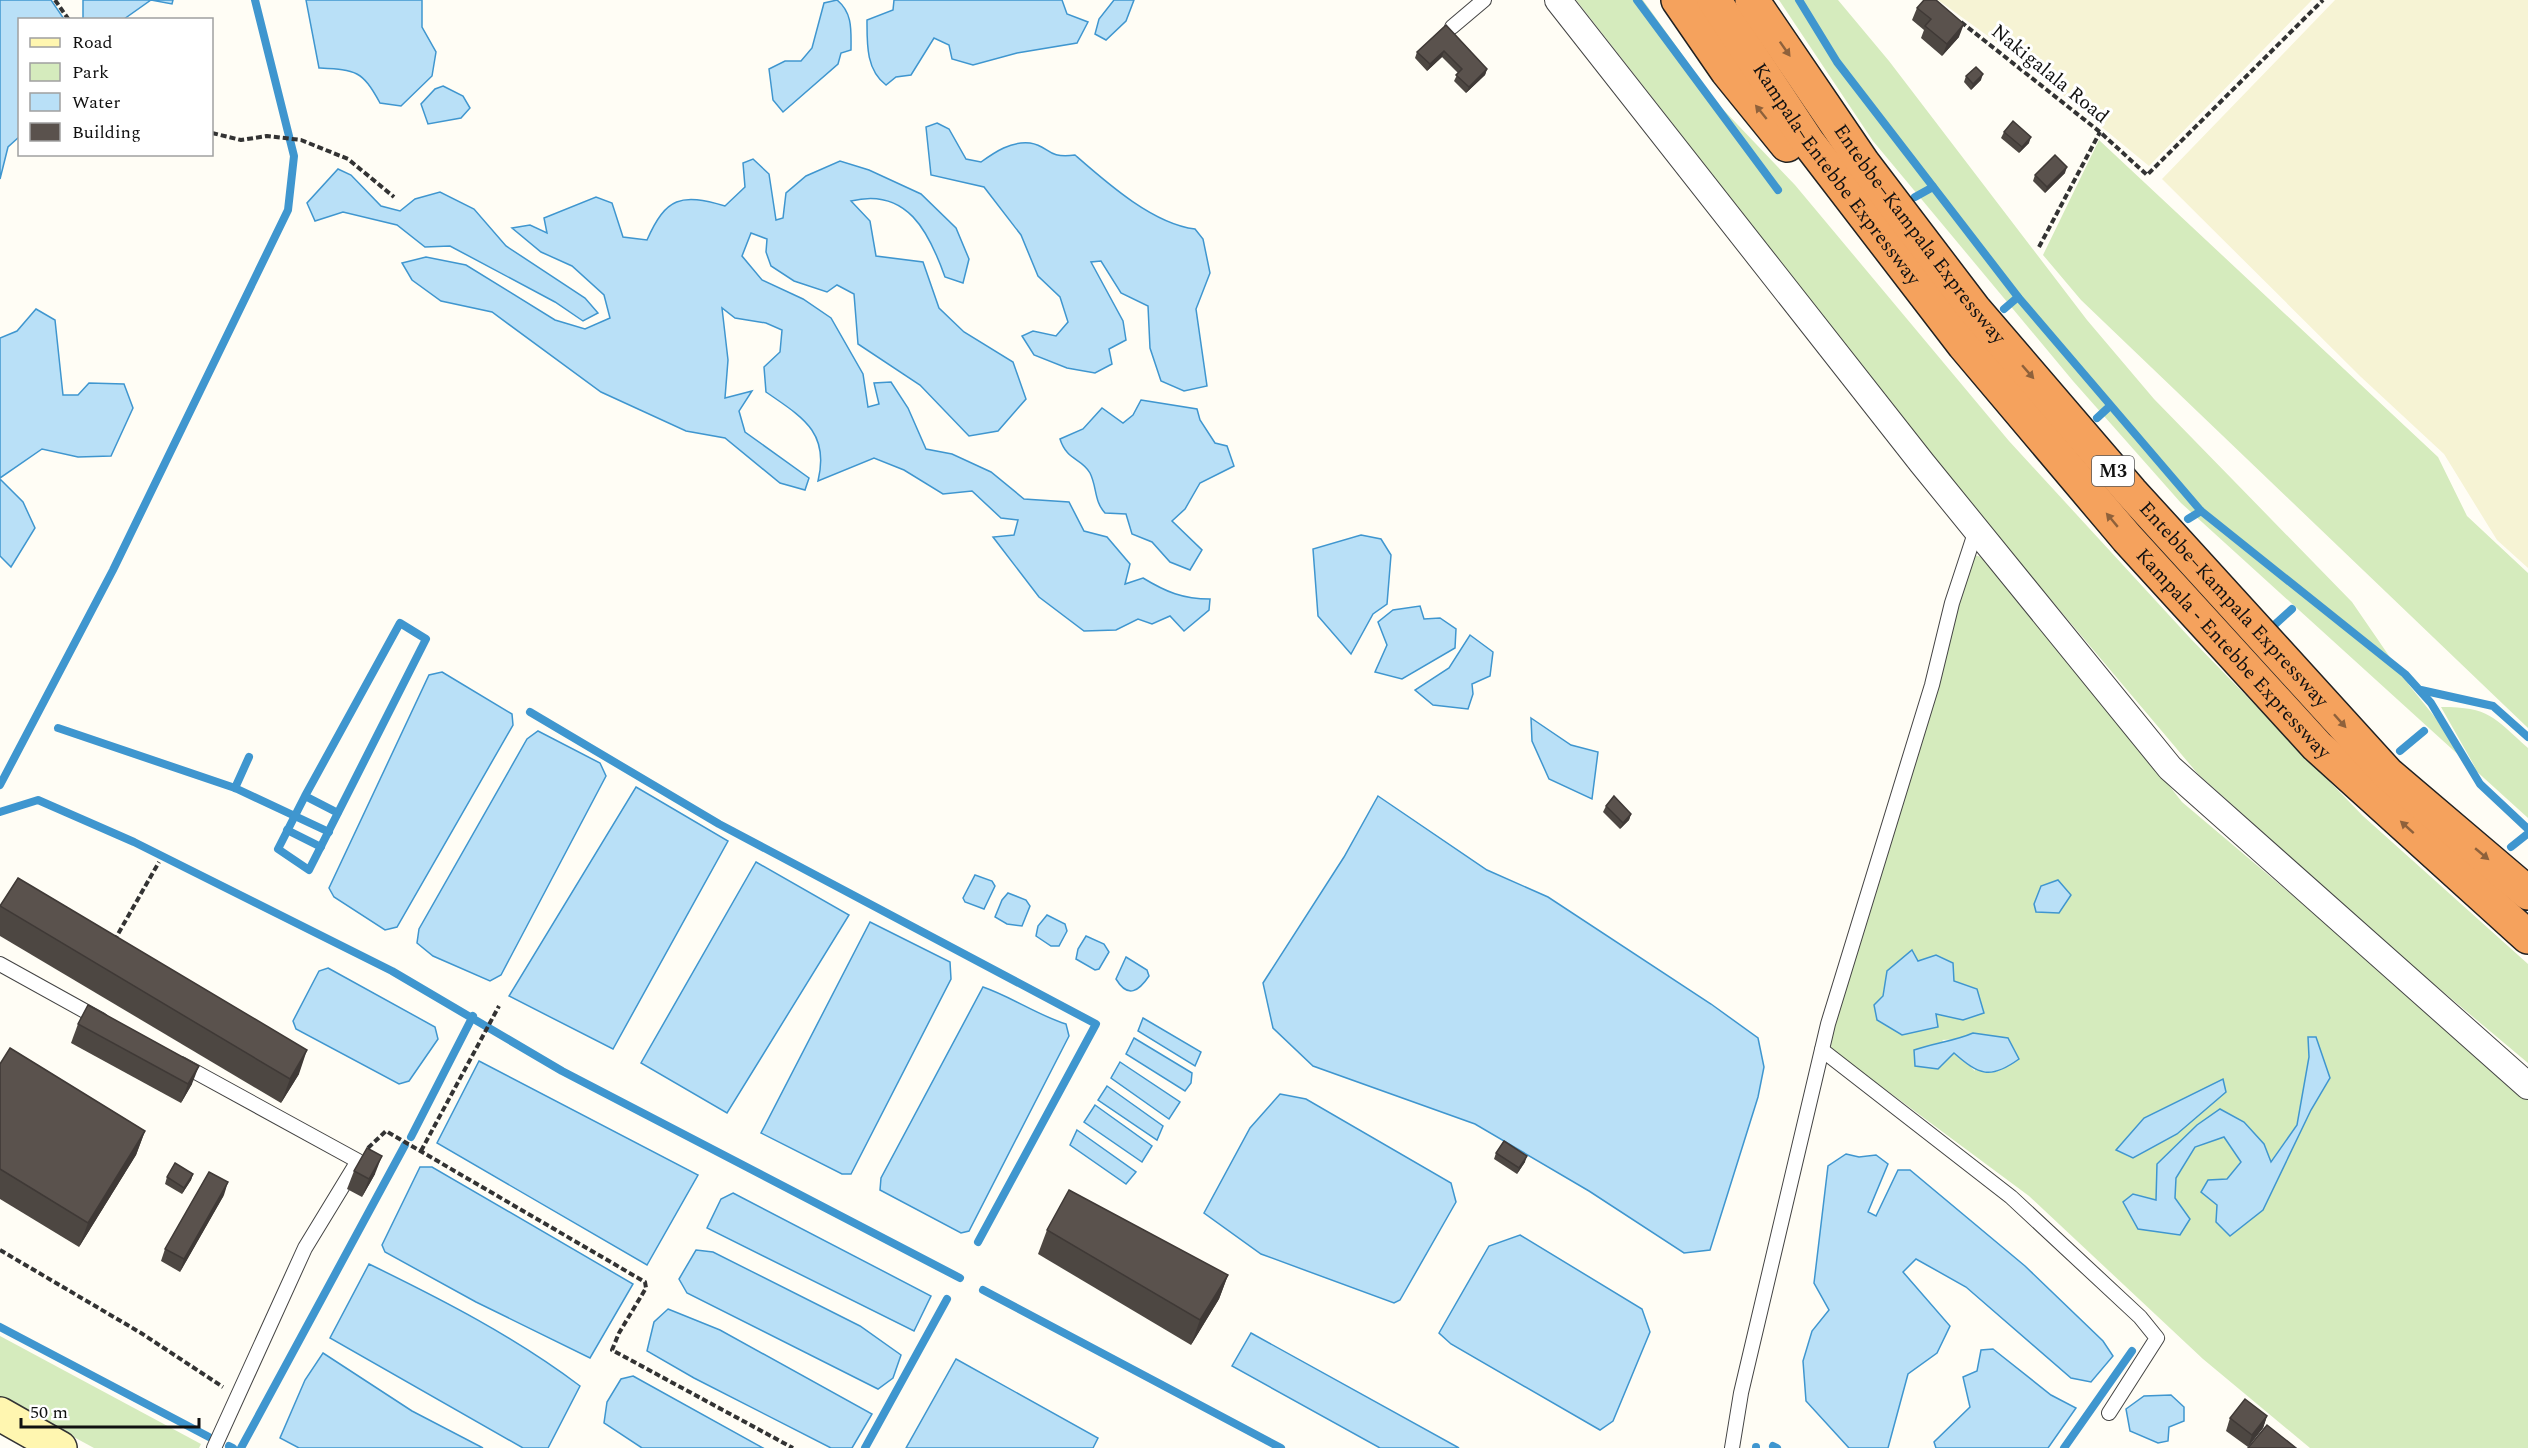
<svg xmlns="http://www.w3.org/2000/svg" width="2528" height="1448" viewBox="0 0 2528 1448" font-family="Spectral,serif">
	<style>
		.farmland { fill: #f6f3d4 }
		.green { fill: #d5ebbd; fill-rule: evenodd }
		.water { fill: #b9e0f7; stroke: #3f96cf; stroke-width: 1.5 }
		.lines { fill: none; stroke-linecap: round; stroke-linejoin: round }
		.stream { stroke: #3f96cf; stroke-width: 8 }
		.lane-casing { stroke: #444; stroke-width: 16 }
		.street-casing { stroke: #444; stroke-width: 28 }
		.secondary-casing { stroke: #333; stroke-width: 36 }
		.highway-casing { stroke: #222; stroke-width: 36 }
		.path { stroke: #333; stroke-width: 4; stroke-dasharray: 6 3; stroke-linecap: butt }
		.lane { stroke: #fff; stroke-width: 14 }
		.street { stroke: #fff; stroke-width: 26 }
		.secondary { stroke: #fff6b0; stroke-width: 33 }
		.highway { stroke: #f5a25d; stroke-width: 33 }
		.wall { fill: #4d4742 }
		.shaded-wall { fill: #3f3936 }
		.building { fill: #5a524d; stroke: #3f3936; stroke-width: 1.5 }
		.oneway { fill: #8e613b }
		.labels { text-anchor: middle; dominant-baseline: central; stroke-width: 6; stroke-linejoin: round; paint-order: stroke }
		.shield { fill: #fff; stroke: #585858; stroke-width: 1.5 }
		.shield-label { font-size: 18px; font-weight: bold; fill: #111 }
		.street-label { font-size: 20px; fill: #111; stroke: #fff }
	</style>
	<rect width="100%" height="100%" fill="#fffdf5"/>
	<!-- farmland -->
	<g class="farmland">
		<path d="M1938 0H2312L2149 166 2017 57Z"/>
		<path d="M2335 0H2528V568L2497 540 2444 454 2361 377 2162 179Z"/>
	</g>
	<!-- green -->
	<g class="green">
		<path d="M1576 0H1643L1717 103 1795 185 2009 441 2190 638 2363 816 2528 964V1063L2404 959 2198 774 1966 499Z"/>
		<path d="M1779 0H1838L1889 61 2087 320 2154 399 2352 602 2409 685 2475 767 2441 707C2490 707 2493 717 2528 748V818L2181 503 2073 381 1873 141Z"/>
		<path d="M2099 140 2438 457 2467 516 2528 573V728L2081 300 2043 255Z"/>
		<path d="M1974 555 1982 557 2033 612 2182 802 2387 975 2528 1099V1448H2310L2203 1359 2029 1196 1831 1049 1832 1030ZM1954 981 1977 989 1963 1020 1935 1014 1874 1005 1883 996ZM1973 1033 1975 1071 1942 1040 1960 1039ZM2308 1038 2330 1079 2311 1110 2263 1210 2217 1205 2201 1192 2208 1180 2227 1179 2241 1161 2224 1137 2195 1147 2176 1178 2175 1198 2190 1219 2133 1194 2157 1200 2220 1109C2244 1122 2260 1136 2270 1162L2297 1125 2309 1057ZM2223 1079 2226 1092 2217 1097 2144 1118Z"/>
		<path d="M0 1336 201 1444 199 1448H94L0 1397Z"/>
	</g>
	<!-- water -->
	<g class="water">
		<path d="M0 0H51L64 19 20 20 19 137 8 147 0 179Z"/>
		<path d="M83 0H173L172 4 151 0 124 19H83Z"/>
		<path d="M306 0H422V27L436 52 432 76 401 106 380 103C362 70 356 70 319 68Z"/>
		<path d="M837 0C853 13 851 31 851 50L841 53 838 64 783 112 773 100 769 69 785 61H801L812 48 824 3Z"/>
		<path d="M894 0H1062L1067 14 1088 22 1077 43 1017 53 973 65 952 59 949 45 934 38 911 75 896 77 886 85C866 70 867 44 867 20L893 10Z"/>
		<path d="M1114 0H1134L1126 21 1106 40 1095 34 1099 19Z"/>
		<path d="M443 86 463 96 470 108 461 118 428 124 421 104 435 89Z"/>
		<path d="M937 123 949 129 966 159 981 162C995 152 1011 141 1030 143 1050 146 1046 159 1075 155 1107 183 1153 224 1195 229L1203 239 1210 273 1196 309 1207 386 1184 391 1161 381 1150 348 1148 306 1121 293 1101 261 1091 262 1123 321 1126 340 1109 349 1112 364 1095 373 1067 368 1034 355 1022 336 1033 331 1056 336 1068 322 1060 297 1038 276 1021 235 984 187 931 175 926 127Z"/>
		<path d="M753 159 769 174 776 220 783 218 786 193 806 176 840 161 869 170 921 194 956 228 969 259 963 283 945 277C929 232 907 187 851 201L870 221 876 256 923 262 939 308 964 332 1013 362 1026 399 998 431 969 436 920 385 858 344 854 294 837 285 827 292 794 281 771 266 766 252 767 239 751 233 742 256 762 280 803 299 831 318 863 374 868 407 879 404 874 383 891 382 908 408 926 449 952 454 991 472 1024 499 1069 502 1084 531 1107 537 1130 564 1125 584 1143 578C1166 592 1183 599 1210 599L1209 610 1184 631 1170 616 1152 624 1138 619 1116 630 1084 631 1039 597 993 537 1014 535 1018 520 1001 518 972 491 943 494 904 470 874 458 818 481C830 432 802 417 766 392L764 367 780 352 782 330 766 323 735 318 722 308 728 360 725 398 752 391 739 411 745 432 809 478 805 490 780 483 725 438 686 431 601 392 492 312 441 301 412 280 402 263 426 257 466 265 555 320 585 329 610 318 604 295 572 266 541 252 512 228 530 225 547 233 544 218 596 197 612 203 623 237 647 240C666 197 681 193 725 206L745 187 743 163Z"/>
		<path d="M338 169 351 175 381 206 400 211 415 199 440 192 474 209 506 246 585 298 598 313 583 321 555 302 450 246 425 247 397 225 343 212 315 221 307 203Z"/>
		<path d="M36 309 55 320 63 395H78L89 383 124 384 133 408 111 456 78 457 42 449 0 478V338L17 331Z"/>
		<path d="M1141 400 1197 409 1200 420 1215 443 1227 446 1234 466 1200 483 1185 509 1172 521 1202 550 1190 570 1170 562 1152 542 1132 534 1126 514 1105 513C1094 501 1097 487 1090 473 1082 458 1067 461 1060 439L1083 429 1102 408 1123 423 1133 415Z"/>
		<path d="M0 479 23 502 35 528 11 567 0 556Z"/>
		<path d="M1361 535 1381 539 1391 555 1387 604 1373 614 1351 654 1318 616 1313 549Z"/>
		<path d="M1420 606 1424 619 1440 618 1456 629 1455 648 1402 679 1375 672 1387 645 1378 622 1393 610Z"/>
		<path d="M1470 635 1493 652 1490 676 1472 684 1473 694 1468 709 1433 705 1415 690 1449 668Z"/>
		<path d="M442 672 512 714 513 725 397 927 385 930 334 897 329 888 429 675Z"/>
		<path d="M1531 718 1571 745 1598 752 1592 799 1549 779 1532 741Z"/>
		<path d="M538 731 600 763 606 776 501 975 490 981 433 956 417 943 419 929 527 739Z"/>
		<path d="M636 787 728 841 613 1049 509 996Z"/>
		<path d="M1378 796 1487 870 1548 897 1711 1004 1758 1038 1764 1067 1758 1097 1710 1250 1684 1253 1589 1191 1475 1124 1313 1066 1273 1028 1263 983 1344 857Z"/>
		<path d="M756 862 849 915 727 1113 641 1063Z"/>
		<path d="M975 875 992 881 995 886 984 909 965 902 963 898Z"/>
		<path d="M2058 880 2071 895 2059 913 2036 912 2034 904 2041 886Z"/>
		<path d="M1008 893 1026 900 1030 906 1022 926 1007 924 995 917 1002 900Z"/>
		<path d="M1047 915 1065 924 1067 931 1059 946H1051L1036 936 1038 926Z"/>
		<path d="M870 922 950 962 951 979 851 1174H842L761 1133Z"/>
		<path d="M1086 936 1104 944 1109 952 1099 969 1095 970 1076 959 1078 949Z"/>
		<path d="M1912 950 1918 961 1936 955 1953 963 1954 981 1977 989 1984 1013 1963 1020 1936 1014 1938 1027 1902 1035 1877 1020 1874 1005 1883 996 1887 971Z"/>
		<path d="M1126 957 1147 970 1149 976C1139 991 1128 999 1116 979Z"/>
		<path d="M328 968 435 1027 438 1039 409 1081 399 1084 296 1029 293 1021 319 971Z"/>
		<path d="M983 987C1012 997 1037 1015 1066 1024L1069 1036 969 1231 961 1233 880 1190 881 1178Z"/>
		<path d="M1143 1018 1201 1052 1195 1066 1138 1031Z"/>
		<path d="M1973 1033 2008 1038 2019 1059C1990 1080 1979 1075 1954 1053L1938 1069 1915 1066 1914 1050C1934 1043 1955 1041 1973 1033Z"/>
		<path d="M2308 1037H2316L2330 1078 2311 1110 2263 1210 2230 1236 2216 1222 2217 1205 2201 1192 2208 1180 2227 1179 2241 1162 2224 1137 2195 1147 2176 1178 2175 1198 2190 1219 2180 1235 2138 1229 2123 1202 2133 1194 2156 1200 2157 1164 2197 1125 2220 1109 2244 1122 2264 1144 2271 1162 2297 1125 2309 1057Z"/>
		<path d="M1134 1038 1192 1073 1191 1083 1185 1091 1126 1054Z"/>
		<path d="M479 1061 698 1175 647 1265 437 1143Z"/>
		<path d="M1120 1062 1180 1102 1169 1119 1111 1078Z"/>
		<path d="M2223 1079 2226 1092 2177 1134 2133 1158 2116 1150 2144 1118Z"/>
		<path d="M1107 1086 1163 1126 1157 1140 1098 1100Z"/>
		<path d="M1280 1094 1306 1099 1451 1183 1456 1202 1400 1300 1394 1303 1261 1254 1204 1213 1250 1128Z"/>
		<path d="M1095 1105 1152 1146 1142 1162 1084 1122Z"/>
		<path d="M1077 1130 1136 1172 1126 1184 1070 1145Z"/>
		<path d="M1846 1154 1859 1157 1876 1155 1888 1164 1868 1212 1876 1216 1898 1170H1910L2025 1266 2103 1341 2113 1356 2091 1382 2071 1378 1966 1287 1916 1259 1903 1272 1950 1326 1937 1353 1908 1374 1888 1448H1849L1806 1401 1803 1361 1812 1331 1829 1310 1814 1283 1828 1166Z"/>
		<path d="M420 1167H432L633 1284 590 1358 476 1302 385 1252 382 1245Z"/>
		<path d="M733 1193 931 1296 914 1331 707 1228 721 1199Z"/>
		<path d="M1520 1235 1642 1309 1650 1332 1613 1421 1600 1430 1451 1344 1439 1333 1489 1246Z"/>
		<path d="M696 1250 713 1252 860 1326 901 1355 893 1378 878 1389 687 1293 679 1279Z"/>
		<path d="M369 1264C443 1300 515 1337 580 1386L548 1448H523L330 1338Z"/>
		<path d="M668 1309 720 1330 872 1414 852 1448H831L694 1378 647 1351 654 1322Z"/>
		<path d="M1251 1333 1459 1448H1380L1232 1366Z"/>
		<path d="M1993 1349 2051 1395 2076 1408 2048 1448H1936L1934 1442 1970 1407 1963 1377 1977 1371 1981 1350Z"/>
		<path d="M323 1353 412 1411 483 1448H299L280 1438 305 1380Z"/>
		<path d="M956 1359 1098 1438 1093 1448H906Z"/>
		<path d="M633 1376 763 1448H642L604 1423 607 1402 621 1379Z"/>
		<path d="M2171 1395 2184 1407V1421L2169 1427 2168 1441 2158 1443 2130 1431 2126 1409 2144 1396Z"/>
	</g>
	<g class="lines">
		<!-- stream -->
		<g class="stream">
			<path d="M1637 0 1778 190"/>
			<path d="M1799 0 1837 62 2018 297 2201 511 2405 674 2431 703 2480 784 2528 829"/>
			<path d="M1915 197 1933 187"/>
			<path d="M2004 309 2018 297"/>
			<path d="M2097 418 2110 406"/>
			<path d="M2188 519 2201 511"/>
			<path d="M2271 628 2292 609"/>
			<path d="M2421 690 2493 706 2528 737"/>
			<path d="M530 712 719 824 1096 1024 978 1242"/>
			<path d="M58 728 235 788 329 832"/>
			<path d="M2400 751 2424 731"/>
			<path d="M0 785 113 570 288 210 294 156 255 0"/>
			<path d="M235 788 249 757"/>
			<path d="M305 796 278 849 309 870 426 639 400 623 305 796 338 813"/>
			<path d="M0 812 38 800 134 842 392 971 562 1071 960 1278"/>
			<path d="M287 830 321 847"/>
			<path d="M2511 847 2526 835"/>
			<path d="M411 1137 473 1016"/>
			<path d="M983 1290 1281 1448"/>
			<path d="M0 1327 209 1437"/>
			<path d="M229 1446 233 1448"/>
			<path d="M1773 1446 1777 1448"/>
			<path d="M241 1448 405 1145"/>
			<path d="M865 1448 947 1299"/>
			<path d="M1756 1448V1447"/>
			<path d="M2064 1448 2132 1351"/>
		</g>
		<defs>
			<g id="lane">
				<path d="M1452 27 1484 0"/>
				<path d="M0 964 101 1020"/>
				<path d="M1822 1050 2011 1197 2140 1317 2157 1338 2109 1413"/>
				<path d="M181 1064 358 1161 305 1248 214 1448"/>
				<path d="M1732 1448 1741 1393 1828 1024 1932 685 1952 603 1976 530"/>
			</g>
			<path id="street" d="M1558 0 1922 463 2170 768 2528 1086"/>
			<path id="secondary" d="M0 1414 60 1448"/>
			<g id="highway">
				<path d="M1678 0 1727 71 1787 145"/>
				<path id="s1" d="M1714 0 1808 142 1964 345 2127 538 2317 746 2528 937"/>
				<path id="s2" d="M1752 0 1863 163 1974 309 2131 492 2388 774 2528 893"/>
			</g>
		</defs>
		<!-- lane casing -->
		<use href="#lane" class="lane-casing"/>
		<!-- street casing -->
		<use href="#street" class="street-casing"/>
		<!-- secondary casing -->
		<use href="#secondary" class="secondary-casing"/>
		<!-- highway casing -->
		<use href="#highway" class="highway-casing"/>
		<!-- path -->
		<g class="path">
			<path d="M55 0 69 20"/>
			<path d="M1961 22 2100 132 2147 175 2323 0"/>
			<path d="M212 133 241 140 267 136 301 140 348 159 394 197"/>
			<path d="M2039 247 2100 132"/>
			<path d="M114 941 159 862"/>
			<path d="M368 1148 386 1131 645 1282 646 1288 619 1333 612 1350 793 1448"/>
			<path d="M421 1151 499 1006"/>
			<path d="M0 1250 141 1333 223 1387"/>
		</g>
		<!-- lane -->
		<use href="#lane" class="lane"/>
		<!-- street -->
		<use href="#street" class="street"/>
		<!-- secondary -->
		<use href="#secondary" class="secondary"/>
		<!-- highway -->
		<use href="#highway" class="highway"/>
	</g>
	<!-- wall -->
	<g class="wall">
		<path d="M1917 8 1959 37 1942 56 1921 38 1924 30 1912 20Z"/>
		<path d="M1446 25 1487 69 1485 75 1466 93 1454 81 1458 73 1442 57 1427 71 1415 58 1417 52Z"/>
		<path d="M1966 76 1981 80 1971 90 1964 82Z"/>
		<path d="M2004 132 2029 143 2019 153 2001 138Z"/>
		<path d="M2065 173 2045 193 2033 181 2035 175Z"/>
		<path d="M1606 806 1631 814 1629 820 1620 829 1603 812Z"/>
		<path d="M18 878 299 1074 281 1103 0 936V907Z"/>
		<path d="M78 1024 192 1084 181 1103 71 1043Z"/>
		<path d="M0 1064 145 1131 136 1155 79 1247 0 1199Z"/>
		<path d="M1496 1153 1525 1162 1517 1174 1494 1159Z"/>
		<path d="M354 1171 375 1174 362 1197 347 1189Z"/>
		<path d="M193 1174 191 1180 182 1194 165 1184 167 1177Z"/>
		<path d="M224 1195 180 1272 161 1261 165 1249Z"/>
		<path d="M1047 1230 1228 1275 1219 1299 1191 1345 1038 1254Z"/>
		<path d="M2267 1416 2263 1428 2248 1447 2226 1431 2230 1418Z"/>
	</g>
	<!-- shaded-wall -->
	<g class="shaded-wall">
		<path d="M1964 24 1959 37 1942 56 1947 44Z"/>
		<path d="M1444 51 1442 57 1427 71 1430 64Z"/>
		<path d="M1487 69 1485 75 1466 93 1469 87Z"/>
		<path d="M1983 74 1981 80 1971 90 1973 84Z"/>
		<path d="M2031 137 2029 143 2019 153 2022 147Z"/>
		<path d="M2067 167 2065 173 2045 193 2047 187Z"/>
		<path d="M1631 814 1629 820 1620 829 1623 823Z"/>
		<path d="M307 1050 299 1074 281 1103 290 1079Z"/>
		<path d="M199 1066 192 1084 181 1103 188 1084Z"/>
		<path d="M145 1131 136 1155 79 1247 88 1223Z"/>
		<path d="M382 1156 375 1174 362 1197 369 1179Z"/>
		<path d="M1527 1156 1525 1162 1517 1174 1519 1168Z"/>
		<path d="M193 1174 191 1180 182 1194 184 1188Z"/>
		<path d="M228 1182 224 1195 180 1272 184 1259Z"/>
		<path d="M1228 1275 1219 1299 1191 1345 1200 1320Z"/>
		<path d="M2267 1416 2263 1428 2248 1447 2252 1435Z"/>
	</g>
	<!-- building -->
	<g class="building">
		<path d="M1924 0H1936L1964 24 1947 44 1925 26 1931 19 1917 8Z"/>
		<path d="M1446 25 1487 69 1469 87 1456 75 1462 69 1444 51 1430 64 1417 52Z"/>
		<path d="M1976 67 1983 74 1973 84 1966 76Z"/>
		<path d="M2013 121 2031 137 2022 147 2004 132Z"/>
		<path d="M2055 155 2067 167 2047 187 2035 175Z"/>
		<path d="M1614 796 1631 814 1623 823 1606 806Z"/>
		<path d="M18 878 307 1050 290 1079 0 906Z"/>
		<path d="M88 1005 199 1066 188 1084 78 1024Z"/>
		<path d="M10 1048 145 1131 88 1223 0 1169V1064Z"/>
		<path d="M1504 1141 1527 1156 1519 1168 1496 1153Z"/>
		<path d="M367 1148 382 1156 369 1179 354 1171Z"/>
		<path d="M175 1163 193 1174 184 1188 167 1177Z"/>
		<path d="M209 1172 228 1182 184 1259 165 1249Z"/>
		<path d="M1069 1190 1228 1275 1200 1320 1047 1230Z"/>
		<path d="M2245 1399 2267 1416 2252 1435 2230 1418Z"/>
		<path d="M2267 1425 2296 1448H2248Z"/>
	</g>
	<!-- one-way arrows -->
	<defs><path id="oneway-solid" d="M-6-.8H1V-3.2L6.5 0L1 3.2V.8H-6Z" transform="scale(1.5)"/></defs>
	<g class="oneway">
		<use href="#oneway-solid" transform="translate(1785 49) rotate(55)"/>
		<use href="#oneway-solid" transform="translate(1761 112) rotate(-129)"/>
		<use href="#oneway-solid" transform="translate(2028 372) rotate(49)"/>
		<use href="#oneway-solid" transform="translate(2112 520) rotate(-130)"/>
		<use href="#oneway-solid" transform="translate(2340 721) rotate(48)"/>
		<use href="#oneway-solid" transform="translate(2407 827) rotate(-138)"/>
		<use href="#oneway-solid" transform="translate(2482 854) rotate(40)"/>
	</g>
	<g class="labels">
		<!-- shield labels -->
		<rect class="shield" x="2092" y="456" width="42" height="30" rx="4.5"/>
		<g class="shield-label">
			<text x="2113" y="471">M3</text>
		</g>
		<!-- street labels -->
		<g class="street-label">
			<text transform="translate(2050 74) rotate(39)">Nakigalala Road</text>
			<text stroke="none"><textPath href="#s1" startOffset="213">Kampala–Entebbe Expressway</textPath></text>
			<text stroke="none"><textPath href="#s2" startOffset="288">Entebbe–Kampala Expressway</textPath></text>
			<text stroke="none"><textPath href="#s2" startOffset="774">Entebbe–Kampala Expressway</textPath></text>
			<text stroke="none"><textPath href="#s1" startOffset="836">Kampala - Entebbe Expressway</textPath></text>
		</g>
	</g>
	<!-- legend -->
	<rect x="18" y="18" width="195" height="138" fill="#ffffff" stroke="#a0a0a0" stroke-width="1.5"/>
	<rect x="30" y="38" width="30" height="9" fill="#fff6b0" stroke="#a0a0a0" stroke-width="1.5"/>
	<text x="72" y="48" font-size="18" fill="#111111">Road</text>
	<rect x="30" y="63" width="30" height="18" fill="#d5ebbd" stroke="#a0a0a0" stroke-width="1.5"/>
	<text x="72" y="78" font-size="18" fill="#111111">Park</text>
	<rect x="30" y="93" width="30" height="18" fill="#b9e0f7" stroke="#a0a0a0" stroke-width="1.5"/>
	<text x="72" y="108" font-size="18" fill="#111111">Water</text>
	<rect x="30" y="123" width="30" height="18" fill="#5a524d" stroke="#a0a0a0" stroke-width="1.5"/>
	<text x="72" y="138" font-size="18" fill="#111111">Building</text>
	<!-- scale -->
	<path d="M21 1418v9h178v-9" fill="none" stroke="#111111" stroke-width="3"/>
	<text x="30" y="1418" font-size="18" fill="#111111" stroke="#ffffff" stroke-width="4.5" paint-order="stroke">50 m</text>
</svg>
